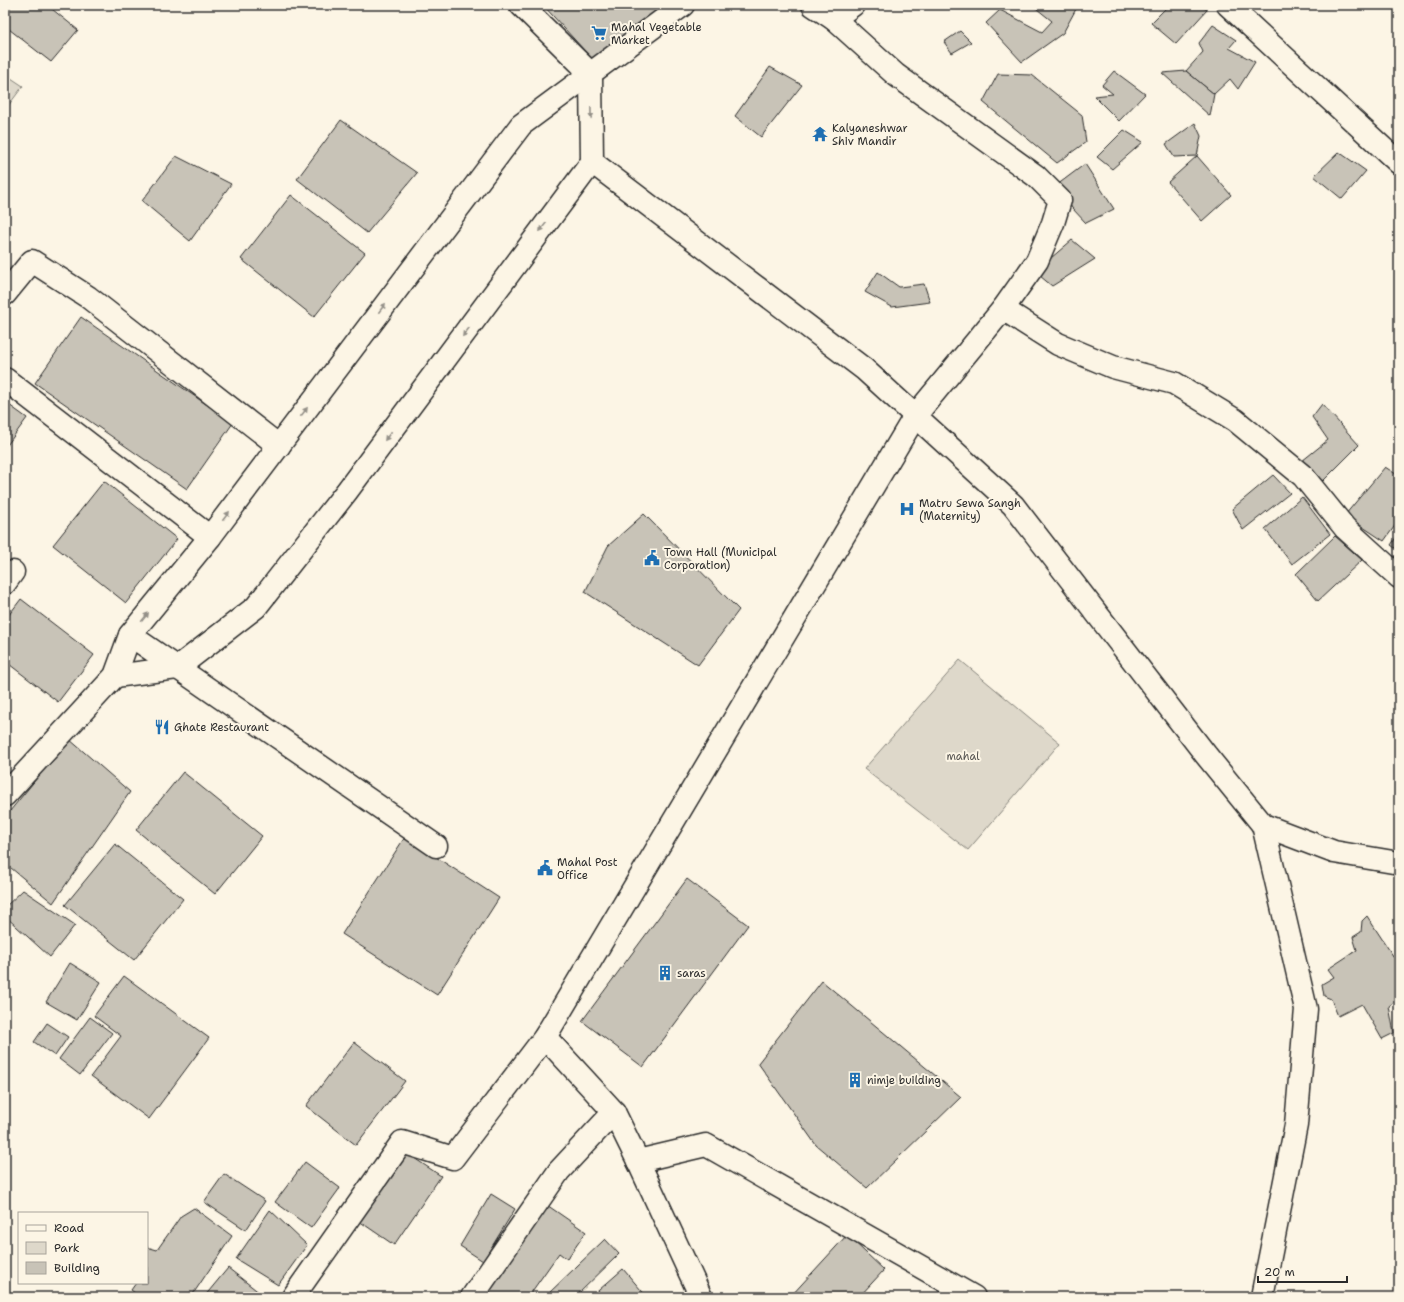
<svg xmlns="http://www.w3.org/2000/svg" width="1404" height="1302" viewBox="0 0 1404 1302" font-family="'Shantell Sans',sans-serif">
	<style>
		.green { fill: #ded8ca; stroke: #84827a }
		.building { fill: #c8c3b7; stroke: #2b2b2b }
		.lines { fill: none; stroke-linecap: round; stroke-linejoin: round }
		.minor-casing { stroke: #2b2b2b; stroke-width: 25 }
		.minor { stroke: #fcf5e5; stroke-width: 22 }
		.oneway { fill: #949088 }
		.labels { text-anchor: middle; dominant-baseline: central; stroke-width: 4; stroke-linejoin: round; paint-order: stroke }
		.poi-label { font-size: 11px; fill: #2b2b2b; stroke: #fcf5e5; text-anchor: start }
		.park-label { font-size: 11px; fill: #585653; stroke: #fcf5e5 }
	</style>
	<rect width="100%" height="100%" fill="#fcf5e5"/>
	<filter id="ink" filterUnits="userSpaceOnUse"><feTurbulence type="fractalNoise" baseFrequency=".025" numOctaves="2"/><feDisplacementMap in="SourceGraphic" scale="8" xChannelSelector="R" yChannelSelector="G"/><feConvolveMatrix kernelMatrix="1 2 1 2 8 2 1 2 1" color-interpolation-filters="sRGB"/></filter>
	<g filter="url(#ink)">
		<!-- green -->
		<g class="green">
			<path d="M5 74 23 86 5 110Z"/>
			<path d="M960 660 1060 743 968 850 864 769Z"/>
		</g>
		<!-- building -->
		<g class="building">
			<path d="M5 5H47L78 30 51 62 5 26Z"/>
			<path d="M543 5H665L594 61Z"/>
			<path d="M1032 5H1073L1076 9 1063 33 1022 62 986 23 1000 10 1042 32 1052 21Z"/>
			<path d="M1169 5H1200L1207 10 1176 44 1151 23Z"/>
			<path d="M1213 25 1236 40 1229 48 1255 62 1238 89 1230 79 1214 94 1186 71 1203 52 1199 43Z"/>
			<path d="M960 31 971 42 952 53 944 42Z"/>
			<path d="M770 67 802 85 761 137 735 116Z"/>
			<path d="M1114 71 1145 94 1119 121 1094 96 1113 94 1102 85Z"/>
			<path d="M1186 71 1214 94 1210 116 1162 73Z"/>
			<path d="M998 74 1032 75 1082 115 1086 142 1057 163 983 102Z"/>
			<path d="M341 120 417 173 367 233 297 179Z"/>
			<path d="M1195 123 1201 136 1197 156 1174 157 1166 144Z"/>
			<path d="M1124 130 1143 142 1112 169 1097 157Z"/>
			<path d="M1339 152 1366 171 1342 199 1314 176Z"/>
			<path d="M176 156 231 184 190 241 142 201Z"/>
			<path d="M1197 156 1231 195 1202 221 1168 182Z"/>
			<path d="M1085 164 1114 209 1086 223 1072 208 1057 185Z"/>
			<path d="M291 195 365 253 314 317 241 259Z"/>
			<path d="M1072 240 1095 259 1052 286 1040 276 1051 258Z"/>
			<path d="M878 272 899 287 924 284 930 302 892 307 865 292Z"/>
			<path d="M81 317 233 423 187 489 35 383Z"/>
			<path d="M5 402 27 418 5 448Z"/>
			<path d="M1322 404 1359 445 1323 481 1302 461 1328 440 1312 417Z"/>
			<path d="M1385 467 1399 476V520L1384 541 1345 515Z"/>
			<path d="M1273 475 1290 493 1243 530 1232 509Z"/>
			<path d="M104 481 177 539 126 603 53 545Z"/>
			<path d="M1302 497 1330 534 1292 564 1265 529Z"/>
			<path d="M644 514 739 610 698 665 585 592 608 546Z"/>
			<path d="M1399 533V551L1391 545Z"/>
			<path d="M1335 536 1362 560 1318 601 1296 574Z"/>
			<path d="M21 599 94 655 58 702 5 661V620Z"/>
			<path d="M69 739 130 792 53 903 5 863V817Z"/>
			<path d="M183 772 262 836 215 894 136 830Z"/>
			<path d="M405 837 499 898 437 995 342 934Z"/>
			<path d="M115 844 183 899 134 960 65 905Z"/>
			<path d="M687 879 748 925 643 1067 582 1021Z"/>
			<path d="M23 890 75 925 50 957 5 916V907Z"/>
			<path d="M1367 916 1399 965V998L1389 1006 1394 1033 1382 1039 1362 1004 1338 1016 1331 999 1324 996 1322 984 1334 977 1328 969 1357 950 1353 937 1361 932 1362 921Z"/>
			<path d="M70 963 101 982 77 1020 46 1002Z"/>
			<path d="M124 976 209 1038 149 1119 91 1076 121 1036 94 1016Z"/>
			<path d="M822 981 961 1097 867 1188 816 1145 758 1063Z"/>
			<path d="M90 1017 112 1033 80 1075 59 1059Z"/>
			<path d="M47 1023 68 1037 55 1056 34 1042Z"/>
			<path d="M354 1042 405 1081 356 1145 306 1106Z"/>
			<path d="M405 1152 441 1176 394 1245 359 1221Z"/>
			<path d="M305 1162 340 1188 311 1228 275 1202Z"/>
			<path d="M224 1174 265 1201 246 1230 204 1202Z"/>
			<path d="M491 1194 515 1209 483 1261 460 1246Z"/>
			<path d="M544 1203 586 1232 567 1259 559 1253 528 1297H478Z"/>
			<path d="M194 1208 232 1236 191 1297H140L131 1290 136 1283H147V1247L157 1250 181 1216Z"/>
			<path d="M270 1210 307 1245 278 1285 236 1259Z"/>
			<path d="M847 1235 884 1270 859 1297H790Z"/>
			<path d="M605 1239 619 1254 575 1297H551L548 1294Z"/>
			<path d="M228 1268 265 1297H204Z"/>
			<path d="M623 1269 647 1297H591Z"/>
		</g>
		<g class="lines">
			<defs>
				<g id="minor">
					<path d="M521 5 591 74"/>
					<path d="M813 5 834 19 853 5"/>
					<path d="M1228 5 1399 163"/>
					<path d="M592 162 864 369 1013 505 1206 755 1263 825 1334 852 1399 863"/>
					<path d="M5 294 32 261 88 297 279 446"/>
					<path d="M1003 309 1058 344 1113 367 1174 383 1235 420 1303 476 1345 528 1399 577"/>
					<path d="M5 379 210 537"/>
					<path d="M5 583 13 572"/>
					<path d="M130 635 436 846"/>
					<path d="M115 676 177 668 256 607 347 491 592 162 591 74"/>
					<path d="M5 795 115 676 130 635 210 537 521 125 683 5"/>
					<path d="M545 1037 614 1112 638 1161 701 1297"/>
					<path d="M638 1161 706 1145 974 1297"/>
					<path d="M293 1297 402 1142 453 1158 545 1037 915 416 1003 309 1037 261 1053 223 1060 200 1036 176 896 75 834 19"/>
					<path d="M472 1297 559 1171 614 1112"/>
					<path d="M1262 1297 1296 1125 1306 1009 1263 825"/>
				</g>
			</defs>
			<!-- minor casing -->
			<use href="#minor" class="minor-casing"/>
			<!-- minor -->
			<use href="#minor" class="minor"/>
		</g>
		<!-- one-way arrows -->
		<defs><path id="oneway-solid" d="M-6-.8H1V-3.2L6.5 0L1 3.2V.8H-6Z"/></defs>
		<g class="oneway">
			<use href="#oneway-solid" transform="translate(591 113) rotate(89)"/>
			<use href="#oneway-solid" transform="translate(543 227) rotate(127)"/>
			<use href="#oneway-solid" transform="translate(382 308) rotate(-53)"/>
			<use href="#oneway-solid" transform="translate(466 332) rotate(127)"/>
			<use href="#oneway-solid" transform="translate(304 412) rotate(-53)"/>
			<use href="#oneway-solid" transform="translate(388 436) rotate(127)"/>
			<use href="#oneway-solid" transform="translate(226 516) rotate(-53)"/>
			<use href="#oneway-solid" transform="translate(145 617) rotate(-51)"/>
		</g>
	</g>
	<!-- icons -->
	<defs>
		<symbol id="supermarket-bare" viewBox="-9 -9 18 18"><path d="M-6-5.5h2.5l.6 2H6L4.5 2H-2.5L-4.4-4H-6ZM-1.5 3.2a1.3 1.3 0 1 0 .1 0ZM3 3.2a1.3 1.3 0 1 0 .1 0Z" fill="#1f6fb2" stroke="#fcf5e5" stroke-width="2.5" paint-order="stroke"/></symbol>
		<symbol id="temple-bare" viewBox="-9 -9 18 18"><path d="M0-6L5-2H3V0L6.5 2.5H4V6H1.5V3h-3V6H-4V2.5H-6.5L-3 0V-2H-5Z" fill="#1f6fb2" stroke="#fcf5e5" stroke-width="2.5" paint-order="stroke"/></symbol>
		<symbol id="hospital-bare" viewBox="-9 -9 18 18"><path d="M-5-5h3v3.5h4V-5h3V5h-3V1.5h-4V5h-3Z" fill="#1f6fb2" stroke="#fcf5e5" stroke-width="2.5" paint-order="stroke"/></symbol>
		<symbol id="civic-bare" viewBox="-9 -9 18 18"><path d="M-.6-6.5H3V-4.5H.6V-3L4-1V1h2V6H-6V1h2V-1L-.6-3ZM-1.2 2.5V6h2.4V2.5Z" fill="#1f6fb2" stroke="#fcf5e5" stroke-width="2.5" paint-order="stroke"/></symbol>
		<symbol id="restaurant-bare" viewBox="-9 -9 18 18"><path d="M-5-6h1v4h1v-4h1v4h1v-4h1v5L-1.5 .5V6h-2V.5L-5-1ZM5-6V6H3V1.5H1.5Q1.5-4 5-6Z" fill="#1f6fb2" stroke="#fcf5e5" stroke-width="2.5" paint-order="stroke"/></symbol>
		<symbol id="building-bare" viewBox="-9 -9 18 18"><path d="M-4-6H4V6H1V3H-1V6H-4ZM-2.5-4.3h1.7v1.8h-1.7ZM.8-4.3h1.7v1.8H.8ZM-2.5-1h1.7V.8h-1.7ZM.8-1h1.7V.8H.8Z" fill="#1f6fb2" stroke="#fcf5e5" stroke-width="2.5" paint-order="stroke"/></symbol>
	</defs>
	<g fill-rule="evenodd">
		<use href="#supermarket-bare" x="588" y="22" width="22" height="22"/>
		<use href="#temple-bare" x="809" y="123" width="22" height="22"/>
		<use href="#hospital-bare" x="896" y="498" width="22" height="22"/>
		<use href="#civic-bare" x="641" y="547" width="22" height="22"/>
		<use href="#restaurant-bare" x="151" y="716" width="22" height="22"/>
		<use href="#civic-bare" x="534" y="857" width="22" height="22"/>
		<use href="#building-bare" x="654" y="962" width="22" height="22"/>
		<use href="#building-bare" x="844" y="1069" width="22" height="22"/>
	</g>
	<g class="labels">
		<!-- poi labels -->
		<g class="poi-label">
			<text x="611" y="27">Mahal Vegetable<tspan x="611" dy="13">Market</tspan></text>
			<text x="832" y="128">Kalyaneshwar<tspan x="832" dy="13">Shiv Mandir</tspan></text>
			<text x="919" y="503">Matru Sewa Sangh<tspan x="919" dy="13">(Maternity)</tspan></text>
			<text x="664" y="552">Town Hall (Municipal<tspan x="664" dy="13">Corporation)</tspan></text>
			<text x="174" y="727">Ghate Restaurant</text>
			<text x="557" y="862">Mahal Post<tspan x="557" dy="13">Office</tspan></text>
			<text x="677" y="973">saras</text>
			<text x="867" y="1080">nimje building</text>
		</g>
		<!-- park labels -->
		<g class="park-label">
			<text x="963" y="756">mahal</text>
		</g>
	</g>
	<!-- margin -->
	<rect width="1404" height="1302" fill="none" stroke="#fcf5e5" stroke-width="20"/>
	<rect x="10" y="10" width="1384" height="1282" fill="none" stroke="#2b2b2b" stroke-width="1.5" filter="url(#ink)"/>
	<!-- legend -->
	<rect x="18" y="1212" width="130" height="72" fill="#fcf5e5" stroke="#a8a49b"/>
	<rect x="26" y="1225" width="20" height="6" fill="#fcf5e5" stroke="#a8a49b"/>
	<text x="54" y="1232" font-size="12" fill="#2b2b2b">Road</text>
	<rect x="26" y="1242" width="20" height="12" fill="#ded8ca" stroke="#a8a49b"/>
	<text x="54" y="1252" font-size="12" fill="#2b2b2b">Park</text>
	<rect x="26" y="1262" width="20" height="12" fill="#c8c3b7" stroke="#a8a49b"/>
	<text x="54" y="1272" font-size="12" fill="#2b2b2b">Building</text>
	<!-- scale -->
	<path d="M1258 1276v6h89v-6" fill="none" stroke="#2b2b2b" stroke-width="2"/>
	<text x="1264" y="1276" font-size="12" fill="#2b2b2b" stroke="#fcf5e5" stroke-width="3" paint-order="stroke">20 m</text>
</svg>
